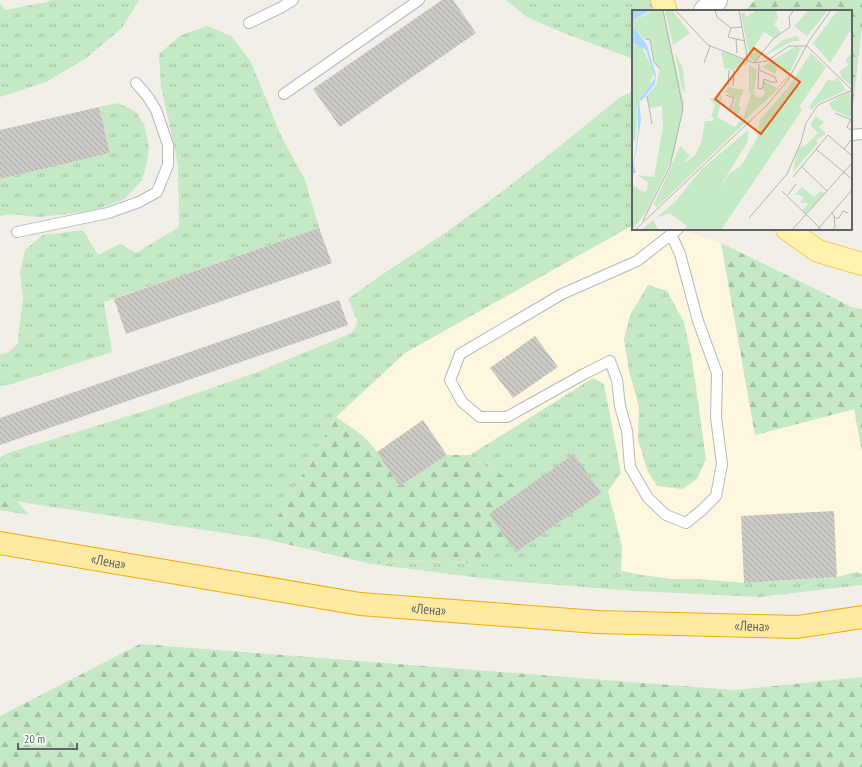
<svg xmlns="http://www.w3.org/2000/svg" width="862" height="767" viewBox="0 0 862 767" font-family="'PT Sans Narrow',sans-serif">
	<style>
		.commercial { fill: #fef7e0 }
		.grass { fill: url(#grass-tufts) }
		.forest { fill: url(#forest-firs) }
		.building { fill: url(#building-back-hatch) }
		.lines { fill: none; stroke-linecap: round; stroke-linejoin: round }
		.service-casing { stroke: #b5b8bc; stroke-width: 12 }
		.secondary-casing { stroke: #b6babf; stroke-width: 24 }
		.primary-casing { stroke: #f2c960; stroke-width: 24 }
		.trunk-casing { stroke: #f9ab00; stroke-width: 24 }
		.service { stroke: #fff; stroke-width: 10 }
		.secondary { stroke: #fff; stroke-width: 22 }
		.primary { stroke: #fff2af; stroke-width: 22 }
		.trunk { stroke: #feeaa1; stroke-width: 22 }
		.labels { text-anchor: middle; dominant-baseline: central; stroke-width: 3; stroke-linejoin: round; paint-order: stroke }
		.street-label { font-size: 14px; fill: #5f6368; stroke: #fff }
		.inset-road { fill: none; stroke: #b3b3b1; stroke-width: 1 }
		.view { fill: #e8590c; fill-opacity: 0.15; stroke: #e8590c; stroke-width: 2 }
		.inset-edge { fill: none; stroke: #5f6368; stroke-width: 2 }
	</style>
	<defs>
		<pattern id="grass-tufts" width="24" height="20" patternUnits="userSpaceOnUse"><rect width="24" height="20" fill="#c5e8c5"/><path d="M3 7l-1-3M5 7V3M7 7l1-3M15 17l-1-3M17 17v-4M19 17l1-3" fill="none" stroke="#a3c0a4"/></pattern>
		<pattern id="forest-firs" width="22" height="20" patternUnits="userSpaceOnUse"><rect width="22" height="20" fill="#c5e8c5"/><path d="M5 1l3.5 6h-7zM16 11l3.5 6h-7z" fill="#a3c0a4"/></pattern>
		<pattern id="building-back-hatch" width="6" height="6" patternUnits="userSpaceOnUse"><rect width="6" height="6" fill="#cccac5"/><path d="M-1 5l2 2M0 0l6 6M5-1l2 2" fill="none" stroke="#a9a8a4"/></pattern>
	</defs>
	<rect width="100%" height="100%" fill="#f1efe8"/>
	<!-- commercial -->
	<path class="commercial" d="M633 225V229H680L721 243 755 435 855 409 862 452V585L760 597 633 591 497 580 371 564 265 539 336 417 405 353Z"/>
	<!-- grass -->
	<g class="grass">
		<path d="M52 0H139L122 28 86 58 46 82 0 97V3L5 10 47 2Z"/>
		<path d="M506 0H662L666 11H633V59L561 32 527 17Z"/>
		<path d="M207 26 231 36 251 62 282 138 305 180 319 228 104 302 112 352 12 384 0 386V355L9 352 18 343 19 330 23 297 20 273 25 250 43 235 83 230 98 255 120 244 136 253 179 227 178 166 168 117 161 86 159 54 181 35Z"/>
		<path d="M633 91V225L405 353 336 417 265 539 0 499V457L8 453 148 410 255 373 352 333 358 322 348 299 383 274 448 231 507 188 565 142 619 98Z"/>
		<path d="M118 103 135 111 144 124 149 147 147 162 142 180 125 199 95 210 67 214 39 217 11 214 0 216V179L110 153 99 107Z"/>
		<path d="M648 285 667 291 684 322 692 359 706 459 697 479 682 489 657 486 648 472 638 440 639 407 629 371 624 339 630 315Z"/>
		<path d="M593 378 604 384 621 473 608 491 622 546 621 571 642 575 672 579H700L744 583 837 577 857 572 862 574V585L760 597 633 591 497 580 371 564 412 560 467 563 498 472 482 464 470 455Z"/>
	</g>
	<!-- forest -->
	<g class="forest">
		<path d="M755 0H862V26L851 123V11H745Z"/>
		<path d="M721 243 852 307 862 309V452L854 409 755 435Z"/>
		<path d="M336 417C347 425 360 432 369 442 381 455 390 471 400 486L447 455H470L482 464 498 472 518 489 522 511 513 530 502 548 467 563 412 560 371 564 265 539Z"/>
		<path d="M0 482 29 515 0 510Z"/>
		<path d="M140 644 734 690 862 677V767H0V716Z"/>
	</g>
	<!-- building -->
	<g class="building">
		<path d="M442 0H453L476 33 340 127 313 89Z"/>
		<path d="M99 107 110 153 0 179V130Z"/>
		<path d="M319 228 332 263 126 334 114 299Z"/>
		<path d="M339 300 348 325 0 445V418Z"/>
		<path d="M535 336 558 367 513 398 490 368Z"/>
		<path d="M423 420 447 455 400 486 377 452Z"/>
		<path d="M574 454 601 493 516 552 489 514Z"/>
		<path d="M834 511 837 577 744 583 741 516Z"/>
	</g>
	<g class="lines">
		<defs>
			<g id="service">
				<path d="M249 23 282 7 293 0"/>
				<path d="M284 94 419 0"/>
				<path d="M851 135 862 134"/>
				<path d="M17 232 108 213 139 202 157 192 168 165V145L156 110 148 97 136 83"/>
				<path d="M671 234 680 254 698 321 717 373 716 417 722 464 716 496 702 510 686 523 666 515 648 498 630 467 627 431 620 406 617 380 610 361 584 374 507 417H480L462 402 450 380 460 354 562 294 637 261 678 229"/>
			</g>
			<path id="secondary" d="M705 11 716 0"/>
			<g id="primary">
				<path d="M662 0 666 11"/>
				<path d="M787 229 818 251 862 264"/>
			</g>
			<g id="trunk">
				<path id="s1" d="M0 543 360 604 597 622 797 627 862 617"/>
			</g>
		</defs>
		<!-- service casing -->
		<use href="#service" class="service-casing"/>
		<!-- secondary casing -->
		<use href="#secondary" class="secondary-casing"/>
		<!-- primary casing -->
		<use href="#primary" class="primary-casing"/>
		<!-- trunk casing -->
		<use href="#trunk" class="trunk-casing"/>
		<!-- service -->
		<use href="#service" class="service"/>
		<!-- secondary -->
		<use href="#secondary" class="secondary"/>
		<!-- primary -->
		<use href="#primary" class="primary"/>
		<!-- trunk -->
		<use href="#trunk" class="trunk"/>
	</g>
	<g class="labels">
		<!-- street labels -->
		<g class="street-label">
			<text stroke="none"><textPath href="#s1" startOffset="110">«Лена»</textPath></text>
			<text stroke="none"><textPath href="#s1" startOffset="434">«Лена»</textPath></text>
			<text stroke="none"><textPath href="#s1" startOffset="758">«Лена»</textPath></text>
		</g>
	</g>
	<!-- overview -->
	<g transform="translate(632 10)">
		<rect width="220" height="220" fill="#f1efe8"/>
		<path d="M0 34 10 38 22 61 18 75 6 92 4 129 0 132ZM89 41 116 51 115 54 100 60 92 58ZM117 55 125 60 122 81 127 97 110 113 119 83 117 82ZM158 62 153 71 133 92 138 87 134 81H131L132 71 145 78ZM96 77 111 80 106 96 109 98 102 113 104 104 99 99 105 89 93 82ZM88 80 90 87 85 108 79 107 83 95 77 88 84 89Z" fill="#c5e8c5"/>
		<path d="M17 0H31L32 4 52 93 42 144 15 201 0 220V165L1 176 12 182 15 180 16 172 5 165 22 167 31 117 30 96 18 98 15 86 24 75 28 59 24 55 18 30 11 28 0 14V11L17 3ZM33 0H40L58 23 41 35ZM125 0H144L146 8 142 15 149 22 143 29 132 22 122 37 129 44 123 51 118 49 109 4 112 2 114 7ZM177 0H196L175 26 162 16ZM206 0H220V18L198 53 181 33ZM165 26 168 31H161L132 46 151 30ZM164 36 169 38 158 62 146 57 143 64 130 57ZM220 42V77L209 67 208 61 217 55 213 51ZM43 43 51 59 53 84 50 78ZM179 43 194 57 167 97 170 100 89 220H52L55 216 37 203 24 208 42 193 70 159 116 120V131L86 180 98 163 109 156 125 128 128 110 157 76ZM205 67 214 80 186 93 180 100 177 97 196 70 202 71ZM134 81H137L138 87 127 97 123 88 130 87ZM218 81 220 105 217 107 201 100 197 93ZM83 106 103 117 107 111H115L25 197 22 194 48 136 58 146 53 150 54 152 63 145 69 133 73 111H81ZM184 106 192 112 187 117 194 124 184 130 186 133 161 162 165 141 170 135 172 137 186 123 178 115ZM170 177 182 187 189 181 193 183 174 204 170 201 176 194 168 192 172 188 168 185H163ZM21 210 26 220H9Z" fill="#c5e8c5"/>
		<path d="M0 0H17V1L0 11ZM0 14 15 35 24 65 23 74 12 88 7 92 9 109 2 155 4 162 0 165 6 122V92L23 68 14 40 0 33Z" fill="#aadaff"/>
		<path class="inset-road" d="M43 0 76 35 122 53 135 51 157 36H174M83 0 85 7 99 18M107 0 116 51M13 29 18 30 22 52 28 59M104 29 96 27 99 18 110 17M175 36 220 80M105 43 104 29 113 31M123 52 141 29 158 17 157 7 162 0M72 53 78 36M127 54 126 79 131 78 132 69 139 72H145L143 67 127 60M96 75 97 60M101 76 102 60M94 85 102 88 98 99M15 86 20 114M203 103 220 110M220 107 215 117 220 121M184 139 220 169M212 139 220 129M169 156 195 181M161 167 196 125 220 146M150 181 190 220M156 185 164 174M200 202 203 208H207L211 201 216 203M117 208 155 164 169 132 174 113 186 95 220 80M11 211 38 156 51 99 31 0M3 220 135 95 156 70 177 31 199 0M160 220 220 153M185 220 220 180M200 220 203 217 202 206"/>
		<path class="view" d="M122 38 168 72 129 124 83 89Z"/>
		<rect width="220" height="220" class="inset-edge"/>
	</g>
	<!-- scale -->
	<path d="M18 743v6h59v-6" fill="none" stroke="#5f6368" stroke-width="2"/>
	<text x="24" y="743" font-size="12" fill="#5f6368" stroke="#ffffff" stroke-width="3" paint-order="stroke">20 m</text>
</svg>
